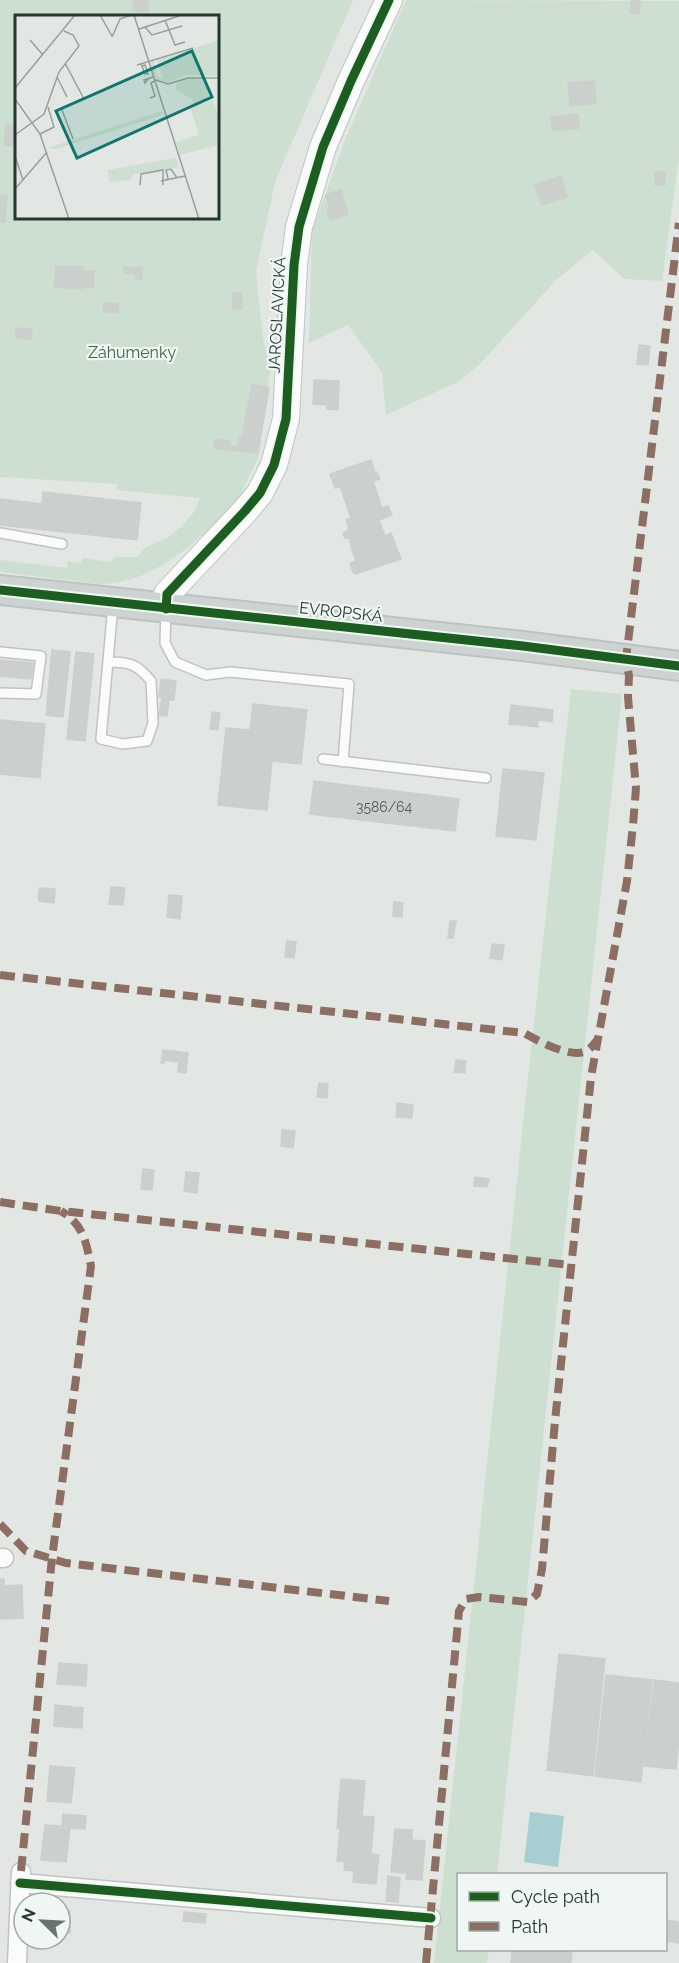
<svg xmlns="http://www.w3.org/2000/svg" width="679" height="1963" viewBox="0 0 679 1963" font-family="Raleway,sans-serif">
	<style>
		.green { fill: #cddfd0; fill-rule: evenodd }
		.water { fill: #a7ced0 }
		.building { fill: #cbd0cd; stroke: #cbd0cd; stroke-width: 1.5 }
		.lines { fill: none; stroke-linecap: round; stroke-linejoin: round }
		.lane-casing { stroke: #bfc4c1; stroke-width: 12 }
		.street-casing { stroke: #bfc4c1; stroke-width: 21 }
		.secondary-casing { stroke: #bfc4c1; stroke-width: 28 }
		.primary-casing { stroke: #bcc3c0; stroke-width: 32 }
		.lane { stroke: #fbfbfb; stroke-width: 9 }
		.street { stroke: #fbfbfb; stroke-width: 18 }
		.secondary { stroke: #fbfbfb; stroke-width: 26 }
		.primary { stroke: #cdd3d1; stroke-width: 28 }
		.quiet { stroke: #8d6e63; stroke-width: 8; stroke-dasharray: 15 8; stroke-linecap: butt }
		.cycleway-casing { stroke: #f0f6f3; stroke-width: 13 }
		.cycleway { stroke: #1b5e20; stroke-width: 9 }
		.labels { text-anchor: middle; dominant-baseline: central; stroke-width: 4.5; stroke-linejoin: round; paint-order: stroke }
		.number-label { font-size: 14px; fill: #4e5e58 }
		.street-label { font-size: 16px; fill: #233730; stroke: #f0f6f3 }
		.park-label { font-size: 16px; fill: #326942; stroke: #f0f6f3 }
		.inset-road { fill: none; stroke: #96a19c; stroke-width: 1.5 }
		.view { fill: #0f766e; fill-opacity: 0.15; stroke: #0f766e; stroke-width: 3 }
		.inset-edge { fill: none; stroke: #233730; stroke-width: 3 }
	</style>
	<rect width="100%" height="100%" fill="#e2e7e4"/>
	<!-- green -->
	<g class="green">
		<path d="M0 0H353L275 182 256 271 263 338 270 371 259 456 242 491 246 493C206 532 159 584 100 584L0 572V560L67 568 68 561 81 563 83 558 110 562 115 557H137L146 547 167 538 182 526 195 511 200 498 116 490 117 484 0 477ZM16 16H218V218H16Z"/>
		<path d="M406 0 679 1V157L662 281 624 279 593 250 557 279 480 364 458 382 386 415 382 372 348 325 309 343 312 231 345 140Z"/>
		<path d="M571 689 622 694 497 1874H458V1950H489L487 1963H434L523 1123Z"/>
	</g>
	<!-- water -->
	<path class="water" d="M530 1812 564 1816 558 1867 524 1862Z"/>
	<!-- building -->
	<g class="building">
		<path d="M145 0 149 2 148 12 133 11 134 1Z"/>
		<path d="M631 0H640L639 14 630 13Z"/>
		<path d="M594 81 596 103 570 106 568 83Z"/>
		<path d="M578 114 579 128 553 131 551 117Z"/>
		<path d="M6 124H16V146L4 145Z"/>
		<rect x="655" y="172" width="10" height="13"/>
		<path d="M561 176 567 197 542 205 535 185Z"/>
		<path d="M341 190 348 214 330 220 327 210 330 209 326 195Z"/>
		<path d="M0 195H7L5 222H0Z"/>
		<path d="M56 266 83 267 82 289 54 287Z"/>
		<path d="M124 267 142 268V279H136V274L124 273Z"/>
		<path d="M83 271H94L93 288 82 287Z"/>
		<path d="M232 293H241L242 309H233Z"/>
		<path d="M104 303 119 304 118 313 103 312Z"/>
		<path d="M16 328 32 329 31 339 16 338Z"/>
		<path d="M639 345 650 346 648 365 637 364Z"/>
		<path d="M314 380 339 381 338 410 327 409V405L313 404Z"/>
		<path d="M252 384 269 388 262 429 244 426Z"/>
		<path d="M244 426 262 429 257 453 214 448 215 440H222L230 441 229 446 238 447 239 438H242Z"/>
		<path d="M371 460 375 473 377 472 380 479 373 481 382 508 388 506 392 515 379 520 385 536 391 533 401 559 356 574 353 572 350 563 356 561 351 547 350 538H345L343 534 349 529 346 520 351 518 340 486 335 488 330 474Z"/>
		<path d="M43 492 141 503 137 540 0 525V499L42 504Z"/>
		<path d="M52 650 70 652 63 717 46 715Z"/>
		<path d="M76 652 94 654 85 741 67 739Z"/>
		<path d="M0 660 33 663 31 679 0 676Z"/>
		<path d="M161 679 176 681 174 700H169L167 716 159 715 162 697H159Z"/>
		<path d="M253 704 307 710 301 764 272 761 267 810 218 805 226 728 250 730Z"/>
		<path d="M511 705 553 710 552 722 538 720 537 726 539 727 509 724Z"/>
		<path d="M212 712 220 713 218 730 210 729Z"/>
		<path d="M0 720 45 724 40 778 0 774Z"/>
		<path d="M503 769 544 773 536 840 496 836Z"/>
		<path d="M314 781 459 799 455 831 310 814Z"/>
		<path d="M111 887 125 888 123 905 109 904Z"/>
		<path d="M40 888 55 889 54 903 39 901 38 896Z"/>
		<path d="M169 895 182 896 180 919 167 917Z"/>
		<path d="M394 902 403 903 402 917 393 916Z"/>
		<path d="M450 921H456L453 938H448Z"/>
		<path d="M287 941 296 942 294 958 285 957Z"/>
		<path d="M492 944 504 945 502 960 490 958Z"/>
		<path d="M163 1050 188 1053 186 1073 178 1072 179 1062 165 1060 164 1063H161Z"/>
		<path d="M456 1060 466 1061 465 1073 454 1072Z"/>
		<path d="M319 1083 328 1084 327 1098 317 1097Z"/>
		<path d="M397 1103 413 1105 412 1118 396 1117Z"/>
		<path d="M282 1130 295 1131 293 1148 281 1146Z"/>
		<path d="M143 1169 154 1170 152 1190 141 1189Z"/>
		<path d="M186 1172 199 1173 197 1193 184 1191Z"/>
		<path d="M475 1177 489 1179 487 1187 474 1186Z"/>
		<path d="M0 1579H4V1586L22 1585 23 1618 0 1619Z"/>
		<path d="M559 1654 605 1659 593 1776 547 1770Z"/>
		<path d="M59 1663 87 1665 86 1686 57 1684Z"/>
		<path d="M606 1675 652 1680 641 1782 595 1776Z"/>
		<path d="M654 1680 679 1683V1740L676 1769 644 1766Z"/>
		<path d="M55 1705 83 1708 82 1728 54 1726Z"/>
		<path d="M50 1766 75 1768 71 1803 47 1801Z"/>
		<path d="M341 1779 365 1781 362 1816 374 1817 371 1854 379 1855 376 1884 353 1882 354 1871 344 1870 345 1862 337 1861 340 1828H337Z"/>
		<path d="M63 1814 86 1816 85 1829 70 1828 66 1862 41 1860 45 1825 62 1826Z"/>
		<path d="M395 1829 412 1830V1840L425 1841 422 1880 406 1879 407 1873 391 1872Z"/>
		<path d="M388 1876 400 1878 398 1902 386 1901Z"/>
		<path d="M60 1910 70 1911V1933H60Z"/>
		<path d="M184 1912 206 1914 205 1923 183 1921Z"/>
		<path d="M666 1920 679 1922V1943L666 1941Z"/>
		<path d="M512 1950H572L571 1963H511Z"/>
	</g>
	<g class="lines">
		<defs>
			<g id="lane">
				<path d="M0 533 62 544"/>
				<path d="M166 611 165 643 175 662 206 675 230 672 349 684 343 762"/>
				<path d="M0 652 41 656 36 694 0 693"/>
				<path d="M108 662C130 662 137 664 151 681L153 723 147 741 123 744 101 739 113 605"/>
				<path d="M323 759 486 778"/>
			</g>
			<g id="street">
				<path d="M0 1558H4"/>
				<path d="M20 1883 431 1918"/>
				<path d="M17 1963 21 1872"/>
			</g>
			<path id="secondary" d="M166 609 167 594 245 511 260 493 274 465 286 419 294 265 299 227 323 147 351 81 389 0"/>
			<path id="primary" d="M0 590 523 646 679 666"/>
		</defs>
		<!-- lane casing -->
		<use href="#lane" class="lane-casing"/>
		<!-- street casing -->
		<use href="#street" class="street-casing"/>
		<!-- secondary casing -->
		<use href="#secondary" class="secondary-casing"/>
		<!-- primary casing -->
		<use href="#primary" class="primary-casing"/>
		<!-- lane -->
		<use href="#lane" class="lane"/>
		<!-- street -->
		<use href="#street" class="street"/>
		<!-- secondary -->
		<use href="#secondary" class="secondary"/>
		<!-- primary -->
		<use href="#primary" class="primary"/>
		<!-- quiet -->
		<g class="quiet">
			<path d="M0 975 524 1033C538 1041 568 1057 584 1052 590 1050 594 1044 598 1039"/>
			<path d="M0 1202 61 1211 571 1265"/>
			<path d="M0 1524 26 1551 66 1563 389 1601"/>
			<path d="M21 1871 52 1558 91 1266C86 1242 84 1225 61 1211"/>
			<path d="M426 1963 459 1611 466 1599 479 1597 528 1602 537 1594 542 1569 555 1421 591 1077 627 881 633 825 636 788 628 697 629 676 626 659 679 223"/>
		</g>
		<defs>
			<g id="cycleway">
				<path d="M0 590 523 646 679 666"/>
				<path d="M166 609 167 594 245 511 260 493 274 465 286 419 294 265 299 227 323 147 351 81 389 0"/>
				<path d="M20 1883 431 1918"/>
			</g>
		</defs>
		<!-- cycleway casing -->
		<use href="#cycleway" class="cycleway-casing"/>
		<!-- cycleway -->
		<use href="#cycleway" class="cycleway"/>
	</g>
	<g class="labels">
		<!-- number labels -->
		<g class="number-label">
			<text x="384" y="807">3586/64</text>
		</g>
		<!-- street labels -->
		<g class="street-label">
			<text transform="translate(277 315) rotate(-87)">JAROSLAVICKÁ</text>
			<text transform="translate(341 612) rotate(6)">EVROPSKÁ</text>
		</g>
		<!-- park labels -->
		<g class="park-label">
			<text x="132" y="352">Záhumenky</text>
		</g>
	</g>
	<!-- overview -->
	<g transform="translate(15 15)">
		<rect width="204" height="204" fill="#e2e7e4"/>
		<path d="M204 25V61L172 60 153 67 143 65 140 62 135 47 139 46 141 60 148 65 142 45ZM170 64H190L198 84 178 90 177 84 160 75 162 67ZM198 85 204 104V130L165 140 161 127 184 120 175 92ZM147 96 148 100 41 134 32 133ZM161 143 164 152 119 159 114 165 95 167 92 155Z" fill="#cddfd0"/>
		<path class="inset-road" d="M85 0 97 21M119 0 184 204M150 5 160 30 170 27M130 12 137 20 167 11M124 14 164 1M97 22 105 4 116 0M15 25 28 40M50 48 69 84M126 49 127 51 130 59H133L130 50 127 51M122 50 178 33M42 62 52 82M134 63 130 68 129 65 138 62M0 73 60 0M135 83 140 81 136 68 141 65 153 69 173 63H204M0 84 25 119 54 204M47 95 58 124M25 119 39 112 33 92M0 120 29 99 44 57 64 31 58 20 49 16M0 141 8 165M153 164 151 155 156 154 162 163M146 166 170 161M125 170 126 159 148 155V170M0 174 32 137"/>
		<path class="view" d="M177 36 197 82 62 143 41 96Z"/>
		<rect width="204" height="204" class="inset-edge"/>
	</g>
	<!-- legend -->
	<rect x="457" y="1873" width="210" height="78" fill="#f0f6f3" stroke="#9eaaa5" stroke-width="1.5"/>
	<rect x="469" y="1892" width="30" height="9" fill="#1b5e20" stroke="#9eaaa5" stroke-width="1.5"/>
	<text x="511" y="1903" font-size="18" fill="#233730">Cycle path</text>
	<rect x="469" y="1922" width="30" height="9" fill="#8d6e63" stroke="#9eaaa5" stroke-width="1.5"/>
	<text x="511" y="1933" font-size="18" fill="#233730">Path</text>
	<!-- north arrow -->
	<g transform="translate(42 1921) rotate(294)"><circle r="28" fill="#f0f6f3" stroke="#9eaaa5" stroke-width="1.5"/>
	<path d="M0-4.5L10 22L0 15L-10 22Z" fill="#66756f"/>
	<text y="-9" font-size="16" font-weight="bold" text-anchor="middle" fill="#233730">N</text>
	</g>
</svg>
